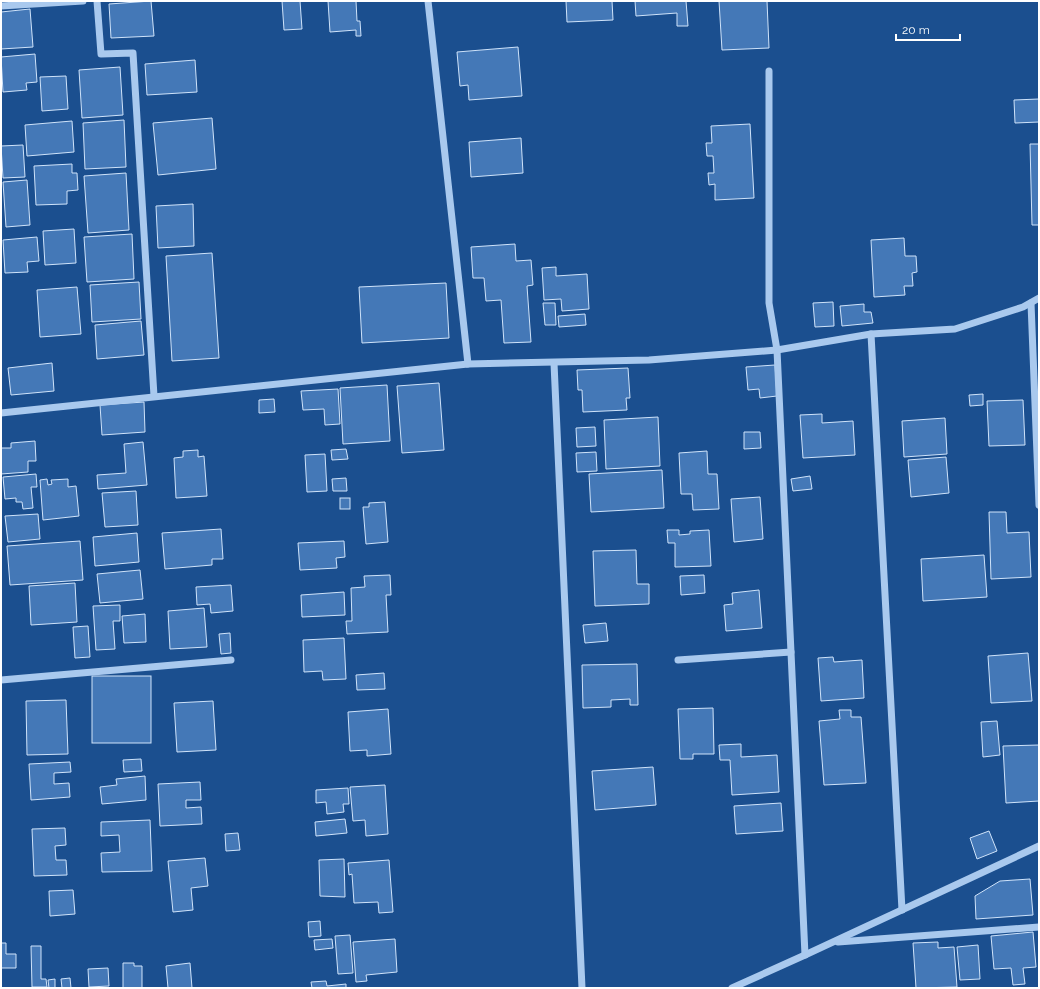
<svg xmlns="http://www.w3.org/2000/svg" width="1040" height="989" viewBox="0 0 1040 989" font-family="Raleway,sans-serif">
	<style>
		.building { fill: #4478b7; stroke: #cfe3fa }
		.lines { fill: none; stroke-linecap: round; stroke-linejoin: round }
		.minor { stroke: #a9c9ee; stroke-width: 7 }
	</style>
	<rect width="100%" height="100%" fill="#1b4f8f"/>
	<!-- building -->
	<g class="building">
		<path d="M151 1 154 36 111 38 109 4Z"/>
		<path d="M282 1H300L302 29 284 30Z"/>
		<path d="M328 1H356L357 21H360L361 36H356V30L330 32Z"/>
		<path d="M566 1H612L613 20 567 22Z"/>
		<path d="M635 1H686L688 26H677V13L636 16Z"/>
		<path d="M719 1H767L769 48 722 50Z"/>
		<path d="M30 9 33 47 1 49V12Z"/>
		<path d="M518 47 522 96 469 100 468 85 460 86 457 52Z"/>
		<path d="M35 54 37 82 26 83 27 90 3 92 1 57Z"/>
		<path d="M195 60 197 92 147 95 145 64Z"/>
		<path d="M120 67 123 115 82 118 79 70Z"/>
		<path d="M66 76 68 109 42 111 40 77Z"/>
		<path d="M1039 99V122L1015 123 1014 100Z"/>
		<path d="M212 118 216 169 158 175 153 123Z"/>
		<path d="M124 120 126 167 85 169 83 123Z"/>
		<path d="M72 121 74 152 27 156 25 125Z"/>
		<path d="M750 124 754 198 715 200V184L709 185 708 173H714L713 156H707L706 143H712L711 126Z"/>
		<path d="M521 138 523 173 471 177 469 142Z"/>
		<path d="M1030 144H1039V225H1032Z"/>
		<path d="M23 145 25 177 3 178 1 146Z"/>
		<path d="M72 164V173H77L78 190 67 191V204L36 205 34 166Z"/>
		<path d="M126 173 129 230 88 233 84 176Z"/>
		<path d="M27 180 30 225 6 227 3 182Z"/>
		<path d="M193 204 194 246 158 248 156 206Z"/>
		<path d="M74 229 76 263 45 265 43 231Z"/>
		<path d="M132 234 134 279 87 282 84 237Z"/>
		<path d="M37 237 39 261 27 262 28 272 5 273 3 240Z"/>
		<path d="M904 238 905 256H916L917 272 912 273 913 286H904L905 295 874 297 871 240Z"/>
		<path d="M515 244 516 261 531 260 533 285 527 286 531 342 504 343 501 300 486 301 484 278H473L471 247Z"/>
		<path d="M212 253 219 358 172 361 166 256Z"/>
		<path d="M556 267V276L587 274 589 309 562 311 561 299 544 300 542 268Z"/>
		<path d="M139 282 141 319 92 322 90 285Z"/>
		<path d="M446 283 449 338 362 343 359 287Z"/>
		<path d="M77 287 81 334 40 337 37 290Z"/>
		<path d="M833 302 834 326 815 327 813 303Z"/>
		<path d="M543 303H555L556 325H545Z"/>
		<path d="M864 304V312H871L873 323 842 326 840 306Z"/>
		<path d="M585 314 586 325 559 327 558 316Z"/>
		<path d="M141 321 144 355 97 359 95 325Z"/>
		<path d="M52 363 54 391 11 395 8 368Z"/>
		<path d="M775 365 777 396 760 398 759 389 748 390 746 367Z"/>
		<path d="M628 368 630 398H626L627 410 583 412 582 390H578L577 370Z"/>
		<path d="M439 383 444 450 402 453 397 386Z"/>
		<path d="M387 385 390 441 343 444 340 388Z"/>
		<path d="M338 389 340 424 325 425 324 409 303 410 301 391Z"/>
		<path d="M983 394V405L970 406 969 395Z"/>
		<path d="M274 399 275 412 259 413V400Z"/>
		<path d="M1023 400 1025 445 989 446 987 401Z"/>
		<path d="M144 402 145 432 102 435 100 405Z"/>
		<path d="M822 414V423L853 421 855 455 803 458 800 415Z"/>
		<path d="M658 417 660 466 606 469 604 420Z"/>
		<path d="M945 418 947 454 904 457 902 421Z"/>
		<path d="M595 427 596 446 577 447 576 428Z"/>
		<path d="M744 432H760L761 448 744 449Z"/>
		<path d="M35 441 36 461H28V472L1 474V448H11V443Z"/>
		<path d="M143 442 147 485 98 489 97 475 126 473 124 444Z"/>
		<path d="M346 449 348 459 332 460 331 450Z"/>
		<path d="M198 450V457L204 456 207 496 176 498 174 458 183 457V451Z"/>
		<path d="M707 451 708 474H717L719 509 693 510 692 494H681L679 453Z"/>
		<path d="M596 452 597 471 577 472 576 453Z"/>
		<path d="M325 454 327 491 307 492 305 455Z"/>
		<path d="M946 457 949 493 911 497 908 460Z"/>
		<path d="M662 470 664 508 591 512 589 474Z"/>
		<path d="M36 474 37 487H31L33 508 23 509 22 502H16V498L5 499 3 477Z"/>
		<path d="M810 476 812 489 793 491 791 479Z"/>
		<path d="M346 478 347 491H333L332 479Z"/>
		<path d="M47 479 48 485 52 484 51 480 68 479V487L76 486 79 516 43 520 40 480Z"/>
		<path d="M136 491 138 525 105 527 102 493Z"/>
		<path d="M760 497 763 539 734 542 731 499Z"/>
		<rect x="340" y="498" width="10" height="11"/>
		<path d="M385 502 388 542 366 544 363 507H369V503Z"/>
		<path d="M989 512H1006L1007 533 1029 532 1031 577 991 579Z"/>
		<path d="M38 514 40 539 8 542 5 516Z"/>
		<path d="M221 529 223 559H212V565L165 569 162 533Z"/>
		<path d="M667 530H679V535L690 534V531L709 530 711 566 675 567V543H668Z"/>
		<path d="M137 533 139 562 95 566 93 537Z"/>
		<path d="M80 541 83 580 10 585 7 546Z"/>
		<path d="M344 541 345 557 336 558 337 568 300 570 298 543Z"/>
		<path d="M636 550 637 584H649V604L595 606 593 551Z"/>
		<path d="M984 555 987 597 923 601 921 559Z"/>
		<path d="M140 570 143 599 100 603 97 574Z"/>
		<path d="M390 575 391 595H386L388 632 347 634 346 621H352L351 588 365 587 364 576Z"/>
		<path d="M704 575 705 593 681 595 680 576Z"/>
		<path d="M75 583 77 622 31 625 29 586Z"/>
		<path d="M231 585 233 611 211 613 210 604 197 605 196 587Z"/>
		<path d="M759 590 762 628 726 631 724 605 733 604 732 593Z"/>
		<path d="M344 592 345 615 302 617 301 595Z"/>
		<path d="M120 605V621H113L115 649 96 650 93 606Z"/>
		<path d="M204 608 207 647 170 649 168 611Z"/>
		<path d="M145 614 146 642 124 643 122 616Z"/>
		<path d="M606 623 608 641 585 643 583 625Z"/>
		<path d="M88 626 90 657 75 658 73 627Z"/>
		<path d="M230 633 231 653 221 654 219 634Z"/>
		<path d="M344 638 346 679 323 680 322 671 304 672 303 640Z"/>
		<path d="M1028 653 1032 701 991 703 988 656Z"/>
		<path d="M833 657 834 662 862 660 864 698 821 701 818 658Z"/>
		<path d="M637 664 638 705H630V699L611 700V707L583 708 582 665Z"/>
		<path d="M384 673 385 689 357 690 356 675Z"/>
		<rect x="92" y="676" width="59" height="67"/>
		<path d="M66 700 68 754 27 755 26 701Z"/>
		<path d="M213 701 216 750 177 752 174 703Z"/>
		<path d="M713 708 714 754H693V759H680L678 709Z"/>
		<path d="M388 709 391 754 367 756V750L350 751 348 712Z"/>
		<path d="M839 710H851V717H861L866 783 824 785 819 721 840 719Z"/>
		<path d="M997 721 1000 755 983 757 981 722Z"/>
		<path d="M741 744V757L777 755 779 792 732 795 730 760H720L719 745Z"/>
		<path d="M1039 745V801L1006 803 1003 746Z"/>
		<path d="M141 759 142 771 124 772 123 760Z"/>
		<path d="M70 762 71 772 54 773V784L69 783 70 797 31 800 29 764Z"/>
		<path d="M653 767 656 805 595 810 592 771Z"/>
		<path d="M145 776 146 800 102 804 100 787 117 785 116 779Z"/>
		<path d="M200 782 201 800H186V808L201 807 202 824 160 826 158 784Z"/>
		<path d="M385 785 388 834 366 836 365 820 353 821 350 787Z"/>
		<path d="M348 788 349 804H343L344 812 327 814 326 802 316 803V790Z"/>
		<path d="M781 803 783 831 736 834 734 806Z"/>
		<path d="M345 819 347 833 316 836 315 822Z"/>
		<path d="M150 820 152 871 102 872 101 853 120 852 119 835 101 836V822Z"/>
		<path d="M65 828 66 845 55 846 56 860H66L67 875 34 876 32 829Z"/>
		<path d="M989 831 997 851 977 859 970 838Z"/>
		<path d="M238 833 240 850 226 851 225 834Z"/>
		<path d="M205 858 208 886 191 888 193 910 173 912 168 861Z"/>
		<path d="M344 859 345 897 320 896 319 860Z"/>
		<path d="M389 860 393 912 379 913 378 902 354 903 352 874 349 875 348 863Z"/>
		<path d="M1030 879 1033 915 976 919 975 896 1000 881Z"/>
		<path d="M73 890 75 914 50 916 49 891Z"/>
		<path d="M320 921 321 936 309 937 308 922Z"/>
		<path d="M1033 932 1036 967 1023 968 1025 984 1013 985 1011 968 994 969 991 936Z"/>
		<path d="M350 935 353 973 338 974 335 936Z"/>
		<path d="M332 939 333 948 315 950 314 940Z"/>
		<path d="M395 939 397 972 366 975 367 981 356 982 353 942Z"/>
		<path d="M938 942V948L954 947 957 987 916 988 913 943Z"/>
		<path d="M1 943H6V954H16V968H1Z"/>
		<path d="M978 945 980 979 960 980 957 947Z"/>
		<path d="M31 946H41V979H46L47 987H32Z"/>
		<path d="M123 963H134V966H142V988H123Z"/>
		<path d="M190 963 192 988H168L166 966Z"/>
		<path d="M108 968 109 986 89 987 88 969Z"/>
		<path d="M70 978 71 988H62L61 979Z"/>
		<path d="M55 979V988H49L48 980Z"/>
		<path d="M326 981 327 986 346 984V988H312L311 982Z"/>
	</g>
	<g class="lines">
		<!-- minor -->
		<g class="minor">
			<path d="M97 1 101 54 133 53 154 396"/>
			<path d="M428 1 468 364"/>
			<path d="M1 6 83 1"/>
			<path d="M769 71V303L777 350 805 955"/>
			<path d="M1031 303 1039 505"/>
			<path d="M871 334 902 910"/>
			<path d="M554 363 582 988"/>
			<path d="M1 413 468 364 649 360 777 350 871 334 955 329 1023 307 1039 298"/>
			<path d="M678 660 791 652"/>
			<path d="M1 680 231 660"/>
			<path d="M838 942 1039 927"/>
			<path d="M732 988 805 955 1039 846"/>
		</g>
	</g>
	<!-- border -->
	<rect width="1040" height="989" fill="none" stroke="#ffffff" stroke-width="4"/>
	<!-- scale -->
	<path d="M896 34v6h64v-6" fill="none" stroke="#ffffff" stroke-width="2"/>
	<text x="902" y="34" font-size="12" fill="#ffffff" stroke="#1b4f8f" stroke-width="3" paint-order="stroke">20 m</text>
</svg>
